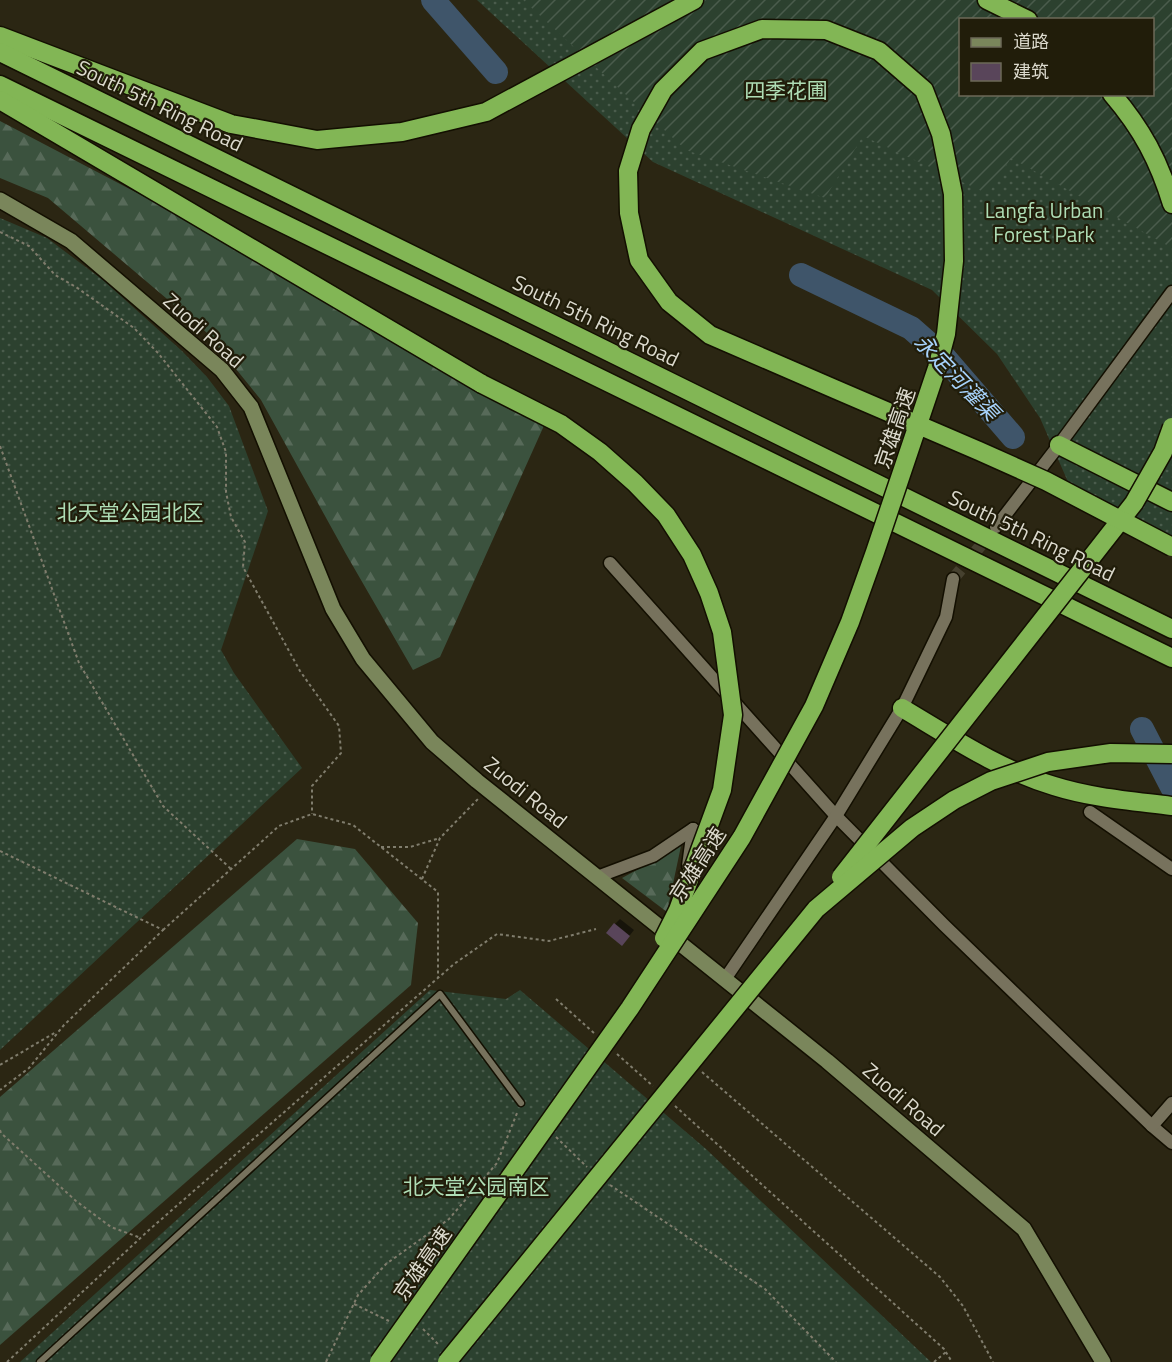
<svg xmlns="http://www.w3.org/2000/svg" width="1172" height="1362" viewBox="0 0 1172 1362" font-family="'Titillium Web','Noto Sans SC',sans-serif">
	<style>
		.grass { fill: url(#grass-dots); fill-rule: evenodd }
		.forest { fill: url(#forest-firs) }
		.garden { fill: url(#garden-furrows); fill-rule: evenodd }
		.shadow { fill: #0007 }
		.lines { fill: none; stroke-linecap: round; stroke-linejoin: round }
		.river { stroke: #3f556a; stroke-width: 24 }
		.building { fill: #59455a }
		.minor-tunnel { stroke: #46412f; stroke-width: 12; stroke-dasharray: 12 6; stroke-linecap: butt }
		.service-casing { stroke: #130f01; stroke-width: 9 }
		.minor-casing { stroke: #130f01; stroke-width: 15 }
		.secondary-casing { stroke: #130f01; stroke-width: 18 }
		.motorway-casing { stroke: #130f01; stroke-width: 21 }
		.path { stroke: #807d6d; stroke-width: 2; stroke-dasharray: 3 3; stroke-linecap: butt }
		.service { stroke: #77725d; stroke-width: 6 }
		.minor { stroke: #77725d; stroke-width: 12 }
		.secondary { stroke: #7a865b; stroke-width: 15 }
		.motorway { stroke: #82b655; stroke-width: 18 }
		.motorway-bridge-casing { stroke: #130f01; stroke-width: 21; stroke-linecap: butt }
		.motorway-bridge { stroke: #82b655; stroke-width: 18 }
		.labels { text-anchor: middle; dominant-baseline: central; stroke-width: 4.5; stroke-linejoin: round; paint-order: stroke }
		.park-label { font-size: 21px; fill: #aeddb5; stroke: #211d0a }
		.street-label { font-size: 21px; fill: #dcdace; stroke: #211d0a }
		.water-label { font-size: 22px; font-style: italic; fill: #a6d2fb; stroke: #211d0a }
	</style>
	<defs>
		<pattern id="grass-dots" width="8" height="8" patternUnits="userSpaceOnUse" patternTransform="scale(1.5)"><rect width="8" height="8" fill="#2c412f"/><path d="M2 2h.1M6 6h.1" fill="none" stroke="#4a5c4c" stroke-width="1.8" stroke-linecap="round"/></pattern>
		<pattern id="forest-firs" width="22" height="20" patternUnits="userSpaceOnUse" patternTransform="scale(1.5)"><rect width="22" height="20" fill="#3b523e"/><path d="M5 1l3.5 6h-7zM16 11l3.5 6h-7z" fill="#576a59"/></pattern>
		<pattern id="garden-furrows" width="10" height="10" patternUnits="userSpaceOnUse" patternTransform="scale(1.5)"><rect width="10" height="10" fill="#2c412f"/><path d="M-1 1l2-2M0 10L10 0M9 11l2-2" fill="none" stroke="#4a5c4c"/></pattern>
	</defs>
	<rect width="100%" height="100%" fill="#2b2613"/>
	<!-- grass -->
	<g class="grass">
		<path d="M477 0H1172V540L1072 491 1040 418 997 354 932 290 653 162ZM960 20H1152V94H960Z"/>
		<path d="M0 218 47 238 103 280 182 351 207 377 229 406 268 511 221 650 234 673 302 768 0 1050Z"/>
		<path d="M430 990 506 999 520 990 706 1149 931 1362H20Z"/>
	</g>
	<!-- forest -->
	<g class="forest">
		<path d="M0 121 551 410 440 657 413 670 346 554 261 400 206 332 48 198 0 178Z"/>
		<path d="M297 839 355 849 418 923 411 985 0 1345V1097Z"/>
		<path d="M681 846 667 912 622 878Z"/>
	</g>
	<!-- garden -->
	<path class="garden" d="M523 0H1172V248L1011 158 988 194 863 136 825 198 686 150ZM960 20H1152V94H960Z"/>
	<!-- shadow -->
	<path class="shadow" d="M620 919 634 930 626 940 615 924Z"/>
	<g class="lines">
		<!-- river -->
		<g class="river">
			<path d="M433 0 496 72"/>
			<path d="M801 275 911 328 944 357 1013 437"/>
			<path d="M1142 729 1172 787"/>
		</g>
	</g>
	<!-- building -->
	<path class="building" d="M614 923 630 936 622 946 606 933Z"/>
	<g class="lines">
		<!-- minor-tunnel -->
		<path class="minor-tunnel" d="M953 579 991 533"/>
		<defs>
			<path id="service" d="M40 1362 440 994 521 1103"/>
			<g id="minor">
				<path d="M996 527 1059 445 1172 292"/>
				<path d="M610 563 836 816 944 925 1152 1126 1172 1143"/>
				<path d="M1090 812 1172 869"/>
				<path d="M688 866 693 829"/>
				<path d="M597 877 653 856 693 829"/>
				<path d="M725 979 836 816 902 708 946 617 953 579"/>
				<path d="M1152 1126 1172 1103"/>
			</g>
			<path id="secondary" d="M0 200 71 241 222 370 251 407 333 609 363 659 432 742 477 781 827 1061 1024 1229 1103 1362"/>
			<g id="motorway">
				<path d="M987 0 1028 20"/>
				<path d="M0 36 231 124 317 140 402 132 486 112 694 0"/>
				<path d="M0 52 1172 629"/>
				<path d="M0 85 1172 658"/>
				<path d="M1112 94C1142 129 1159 161 1172 204"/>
				<path d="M0 100 482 384"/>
				<path d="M1059 445 1172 502"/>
				<path d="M902 708C951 737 1000 770 1054 786 1092 798 1133 801 1172 806"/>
			</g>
		</defs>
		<!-- service casing -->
		<use href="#service" class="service-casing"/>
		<!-- minor casing -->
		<use href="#minor" class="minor-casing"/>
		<!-- secondary casing -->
		<use href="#secondary" class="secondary-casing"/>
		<!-- motorway casing -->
		<use href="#motorway" class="motorway-casing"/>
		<!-- path -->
		<g class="path">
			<path d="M0 232 29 246 55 275 76 287 134 328 158 353 217 427 226 452V492L231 517 245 542 243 567 300 671 339 726 341 753 312 786V814"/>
			<path d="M0 446 79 663 163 806 231 869"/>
			<path d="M381 847H410L440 838"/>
			<path d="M0 851 163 930 64 1025 29 1068 0 1090"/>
			<path d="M422 879 440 838 478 799"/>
			<path d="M163 930 279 826 312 814 353 825 438 892V978"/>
			<path d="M556 999 595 1034"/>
			<path d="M617 1054 653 1086"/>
			<path d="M0 1065 56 1032"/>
			<path d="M702 1072 940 1277 963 1306 993 1362"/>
			<path d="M675 1106 944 1349 952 1362"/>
			<path d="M0 1130 1 1133 76 1201 111 1227 141 1238"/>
			<path d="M556 1137 587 1167"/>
			<path d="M610 1185 765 1289 836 1362"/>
			<path d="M354 1304 389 1321"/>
			<path d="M423 1329 440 1346"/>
			<path d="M7 1362 149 1230 454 964 497 934 549 941 596 929"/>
			<path d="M326 1362 358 1295 386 1264 449 1219 497 1163 517 1113"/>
			<path d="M934 1362 946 1352"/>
		</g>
		<!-- service -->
		<use href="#service" class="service"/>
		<!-- minor -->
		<use href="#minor" class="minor"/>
		<!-- secondary -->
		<use href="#secondary" class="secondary"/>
		<!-- motorway -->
		<use href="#motorway" class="motorway"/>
		<defs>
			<g id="motorway-bridge">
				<path d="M482 384 561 424 600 452 635 483 666 515 692 555 709 593 722 632 733 715 722 790 678 910 664 938"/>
				<path d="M841 877 1134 503 1163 452 1172 427"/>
				<path d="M379 1362 630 1008 742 837 814 706 850 622 875 552 937 368 946 334 954 261 953 194 941 134 924 90 879 51 826 30 762 29 702 51 663 90 641 129 628 171 629 213 639 260 669 302 710 335 837 390 979 451 1046 481 1172 547"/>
				<path d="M447 1362 816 909 912 828 954 800 991 781 1048 762 1111 753 1172 754"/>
			</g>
		</defs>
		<!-- motorway-bridge casing -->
		<use href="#motorway-bridge" class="motorway-bridge-casing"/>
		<!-- motorway-bridge -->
		<use href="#motorway-bridge" class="motorway-bridge"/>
	</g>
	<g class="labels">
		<!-- park labels -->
		<g class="park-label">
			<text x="786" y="90">四季花圃</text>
			<text x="1044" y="210">Langfa Urban<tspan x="1044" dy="24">Forest Park</tspan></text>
			<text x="130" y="512">北天堂公园北区</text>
			<text x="476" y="1186">北天堂公园南区</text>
		</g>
		<!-- street labels -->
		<g class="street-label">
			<text transform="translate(160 105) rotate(26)">South 5th Ring Road</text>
			<text transform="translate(596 320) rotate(26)">South 5th Ring Road</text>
			<text transform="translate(204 330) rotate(42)">Zuodi Road</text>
			<text transform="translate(894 428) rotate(-71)">京雄高速</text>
			<text transform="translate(1032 535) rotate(26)">South 5th Ring Road</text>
			<text transform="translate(526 792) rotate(39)">Zuodi Road</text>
			<text transform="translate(697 864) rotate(-57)">京雄高速</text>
			<text transform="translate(904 1099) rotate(41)">Zuodi Road</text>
			<text transform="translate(422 1263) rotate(-55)">京雄高速</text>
		</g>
		<!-- water labels -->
		<g class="water-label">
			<text transform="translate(957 377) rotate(46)">永定河灌渠</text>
		</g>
	</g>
	<!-- legend -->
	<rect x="959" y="18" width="195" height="78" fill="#211d0a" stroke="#6c6958" stroke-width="1.5"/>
	<rect x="971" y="38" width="30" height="9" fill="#7a865b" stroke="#6c6958" stroke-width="1.5"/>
	<text x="1013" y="48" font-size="18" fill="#dcdace">道路</text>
	<rect x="971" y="63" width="30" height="18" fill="#59455a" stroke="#6c6958" stroke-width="1.5"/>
	<text x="1013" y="78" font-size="18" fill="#dcdace">建筑</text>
</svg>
